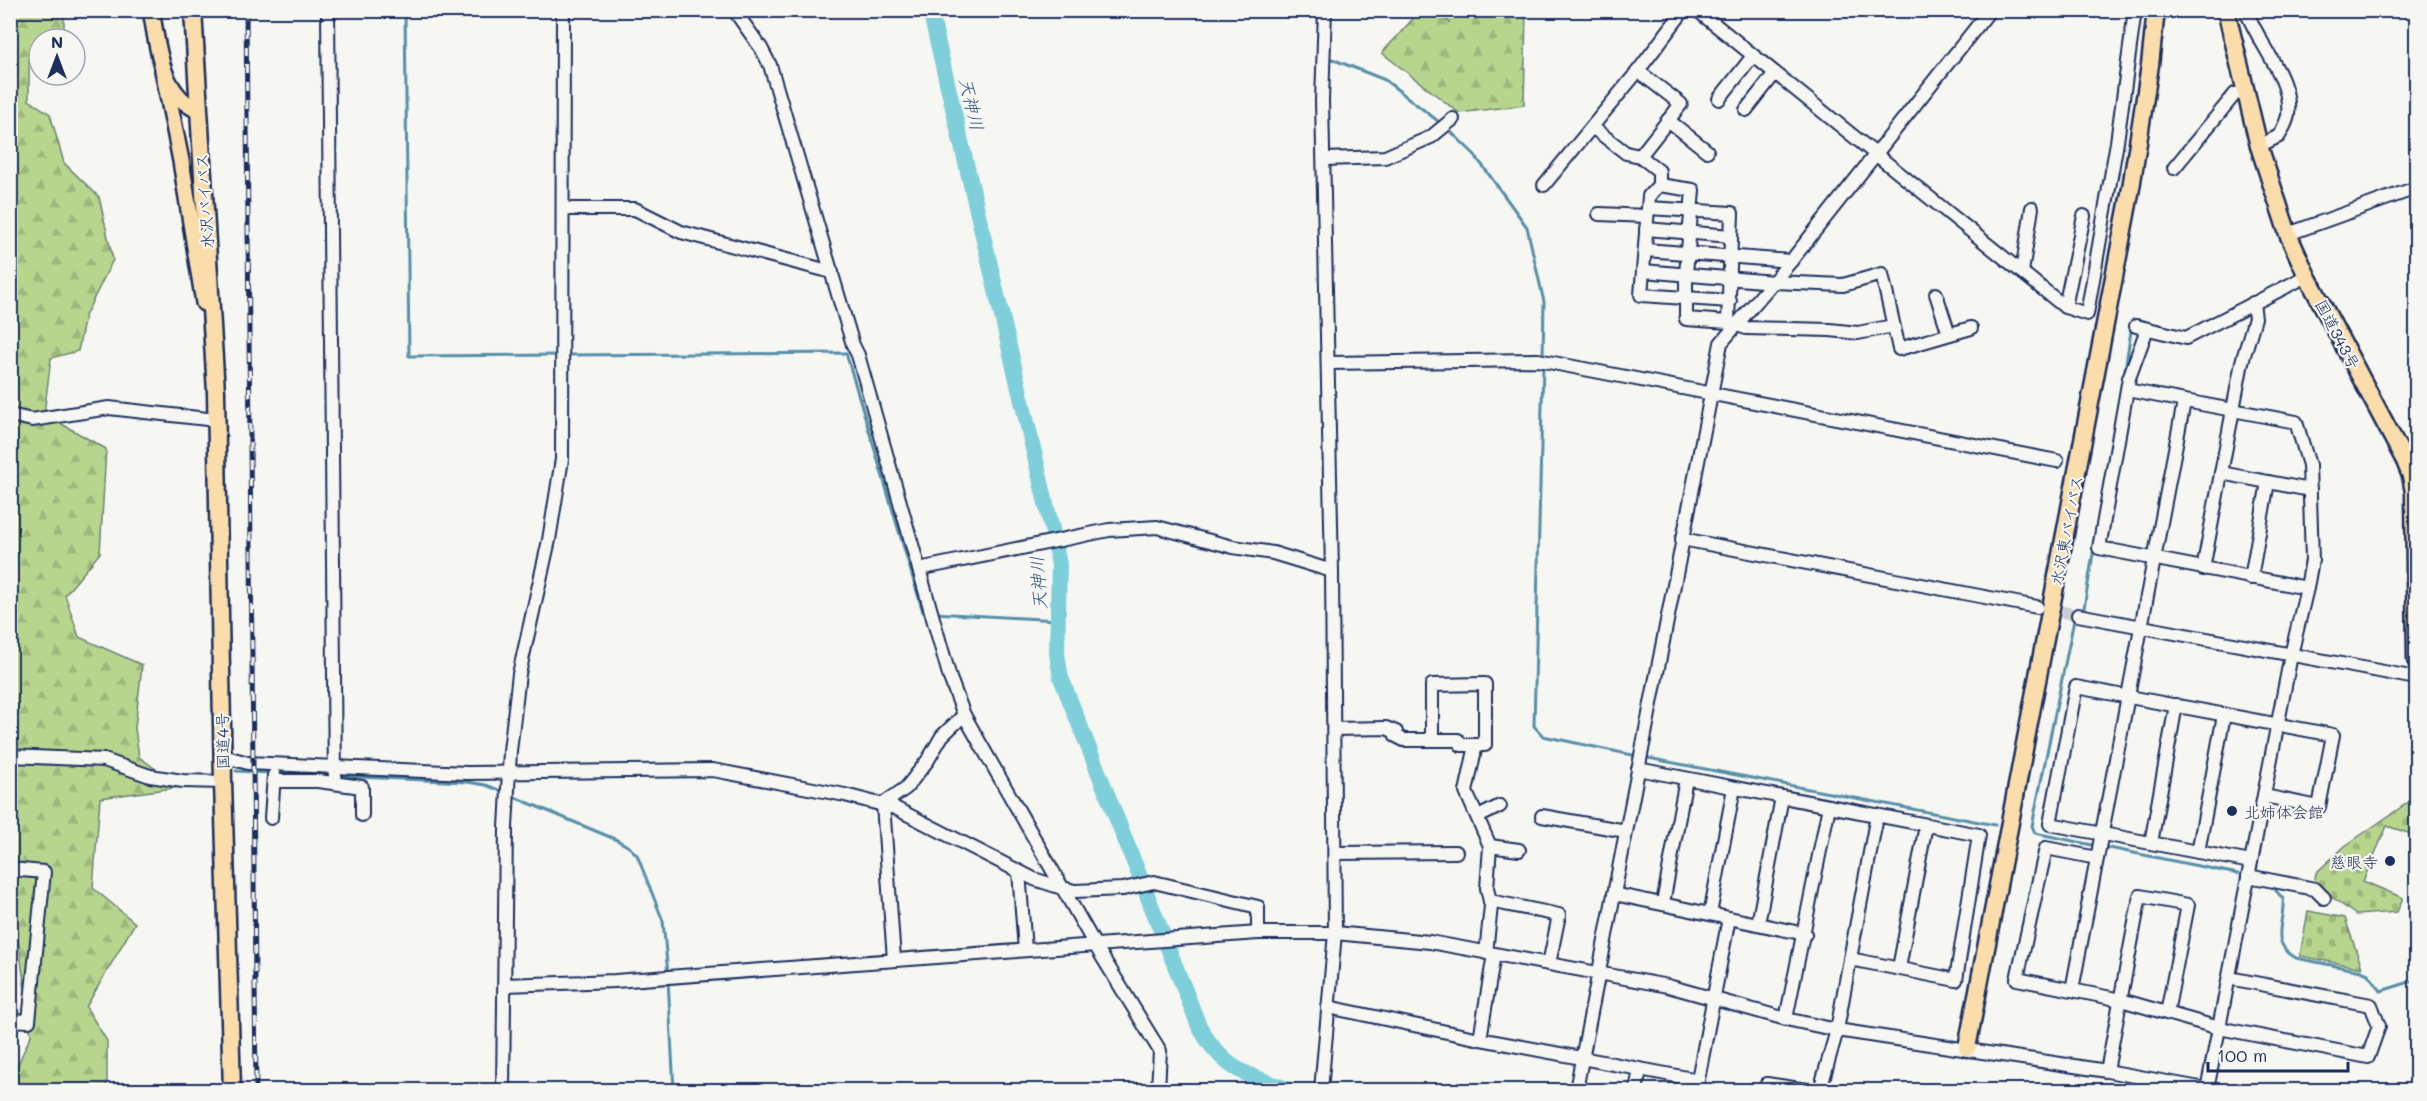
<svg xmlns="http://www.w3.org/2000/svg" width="2427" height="1101" viewBox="0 0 2427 1101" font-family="Mali,'Klee One',sans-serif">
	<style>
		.forest { fill: url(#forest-firs); stroke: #6a8276; stroke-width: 1.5 }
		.cemetery { fill: url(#cemetery-stones); stroke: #6a8276; stroke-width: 1.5 }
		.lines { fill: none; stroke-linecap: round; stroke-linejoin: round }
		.stream { stroke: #578fa8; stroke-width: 3 }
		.river { stroke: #7fcfda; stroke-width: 16 }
		.minor-tunnel { stroke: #caced4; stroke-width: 12; stroke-dasharray: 12 6; stroke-linecap: butt }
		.minor-casing { stroke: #1b2f5e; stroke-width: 16 }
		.major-casing { stroke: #1b2f5e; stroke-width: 20 }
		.highway-casing { stroke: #1b2f5e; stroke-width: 21 }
		.minor { stroke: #f6f6f2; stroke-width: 12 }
		.major { stroke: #fbddab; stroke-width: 15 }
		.highway { stroke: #fbddab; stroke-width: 16 }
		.rail-casing { stroke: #1b2f5e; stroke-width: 5 }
		.rail { stroke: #f6f6f2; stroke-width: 3; stroke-dasharray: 9; stroke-linecap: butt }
		.poi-dot { fill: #1b2f5e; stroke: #f6f6f2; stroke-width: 2 }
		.labels { text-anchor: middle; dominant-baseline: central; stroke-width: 4.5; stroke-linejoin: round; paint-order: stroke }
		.street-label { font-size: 16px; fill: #1b2f5e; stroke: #f6f6f2 }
		.poi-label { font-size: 16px; fill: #1b2f5e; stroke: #f6f6f2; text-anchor: start }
		.water-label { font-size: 18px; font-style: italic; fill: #34577d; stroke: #f6f6f2 }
	</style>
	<defs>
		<pattern id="forest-firs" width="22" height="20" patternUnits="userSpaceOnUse" patternTransform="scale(1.5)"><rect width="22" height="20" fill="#b8d58d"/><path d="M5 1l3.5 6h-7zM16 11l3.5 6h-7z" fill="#9eb77c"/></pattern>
		<pattern id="cemetery-stones" width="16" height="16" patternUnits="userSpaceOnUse" patternTransform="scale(1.5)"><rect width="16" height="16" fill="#b8d58d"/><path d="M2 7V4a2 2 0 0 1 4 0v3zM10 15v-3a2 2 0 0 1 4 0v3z" fill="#9eb77c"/></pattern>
	</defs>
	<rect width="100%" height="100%" fill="#f6f6f2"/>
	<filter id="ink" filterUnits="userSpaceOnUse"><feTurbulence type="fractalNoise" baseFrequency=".0167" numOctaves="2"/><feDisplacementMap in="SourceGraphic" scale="12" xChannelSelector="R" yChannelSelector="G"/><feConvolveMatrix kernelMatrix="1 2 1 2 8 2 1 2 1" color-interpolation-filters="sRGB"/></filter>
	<g filter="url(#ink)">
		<!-- forest -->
		<g class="forest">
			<path d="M10 11H64V30L53 39H39V50L29 58V100L50 114 64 163 99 197 113 260 85 316 78 351 51 358 44 414 106 449 100 553 65 595 79 637 142 665 135 728 139 757 181 787 100 798 93 888 135 923 86 1007 107 1041V1090H11V1080L31 1035 17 930 10 921V245L16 184 10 177Z"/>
			<path d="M1420 11H1433L1450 23 1438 11H1526L1524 105 1459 113 1382 53Z"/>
		</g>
		<!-- cemetery -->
		<g class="cemetery">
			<path d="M2416 797V829L2414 835 2387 826 2363 881 2403 898 2397 912 2356 915 2314 884 2316 873 2345 846Z"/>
			<path d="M2308 911 2345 918 2362 968 2300 956Z"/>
		</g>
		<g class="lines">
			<!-- stream -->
			<g class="stream">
				<path d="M405 10 409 356 560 355"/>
				<path d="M1332 59 1385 80 1443 125"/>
				<path d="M1448 129 1474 154 1527 227 1544 302 1543 359"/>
				<path d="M566 355 846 353 923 612H927"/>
				<path d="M1543 365 1534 726 1543 736 1637 756"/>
				<path d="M2124 376 2131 331"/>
				<path d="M2080 611 2084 608 2094 548"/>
				<path d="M934 613 1058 620"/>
				<path d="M2075 615 2032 826 2035 833 2097 846"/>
				<path d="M1643 757 1995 825"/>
				<path d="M236 771 271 773"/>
				<path d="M277 773 331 775"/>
				<path d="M337 776 467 782 486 785 506 793"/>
				<path d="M512 796 617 840 629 847 637 855 663 921 668 974"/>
				<path d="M2104 847 2238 874"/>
				<path d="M2273 887 2283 899C2285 923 2268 942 2296 958L2361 971 2368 974 2381 991 2416 980"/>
				<path d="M668 980 674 1090"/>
			</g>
			<!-- river -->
			<path class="river" d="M930 10 1052 529 1059 565 1057 654 1061 678 1199 1026C1224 1071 1245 1074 1290 1090"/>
			<!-- minor-tunnel -->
			<path class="minor-tunnel" d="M2044 608 2078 615"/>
			<defs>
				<g id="minor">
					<path d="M328 10 335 783"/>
					<path d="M734 10 761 48 770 65 853 345 858 355 950 678 964 715 1095 945 1160 1051 1158 1090"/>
					<path d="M1697 10 2065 307 2087 314 2117 142 2135 10"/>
					<path d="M2246 10C2258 44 2292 78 2288 115 2287 122 2282 130 2279 136L2259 146"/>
					<path d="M1638 71 1681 104 1640 156"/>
					<path d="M1719 99 1753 56"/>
					<path d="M1746 110 1775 73"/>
					<path d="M1668 120 1707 151"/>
					<path d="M1592 127 1626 153 1640 156 1659 171V185L1649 196 1643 271 1774 282 1843 285 1882 274 1899 349 1971 328"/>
					<path d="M1324 159 1385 157 1431 137 1453 119"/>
					<path d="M2174 168 2235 94 2246 93"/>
					<path d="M1544 185 1638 71 1684 10"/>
					<path d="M1659 185 1693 190 1686 274V319L1728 322"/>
					<path d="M1648 208 1732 213 1728 322 1746 328 1830 330 1858 333 1893 326"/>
					<path d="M564 209H635L681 232 832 272"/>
					<path d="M1599 214 1647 216"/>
					<path d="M1646 229 1731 236"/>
					<path d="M2288 234 2416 188"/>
					<path d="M1645 250 1791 261"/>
					<path d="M1643 271 1641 295 1730 301"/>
					<path d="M2022 272 2032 208"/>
					<path d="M1936 294 1949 334"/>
					<path d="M2065 307 2084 216"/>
					<path d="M2136 326 2186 338 2307 276"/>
					<path d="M1329 363 1538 360 2057 461"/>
					<path d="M2127 390 2296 422 2309 465 2312 560 2307 588 2099 548 2129 378 2147 329"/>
					<path d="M2184 402 2072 990 2121 1000 2219 1028 2368 1057 2379 1026 2371 1005 2229 978"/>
					<path d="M10 415 32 420 109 408 216 420"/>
					<path d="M2221 473 2310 490"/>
					<path d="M1682 539 2037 607"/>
					<path d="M919 569 1109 530 1157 527 1233 547 1273 553 1332 571"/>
					<path d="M2203 569 2242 362 2255 318 2253 303"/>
					<path d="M2251 578 2268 482"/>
					<path d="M2078 615 2416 678"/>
					<path d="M1334 729 1386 728 1396 732V736L1404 740H1458L1461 745H1485V684L1432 685V740"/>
					<path d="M1476 745 1466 792 1490 846 1487 888 1491 906 1486 953"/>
					<path d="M10 756 104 760 150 776 183 781 223 782"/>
					<path d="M223 756 248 763 467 773 713 770 845 795 895 808 1034 879 1062 888 1075 891 1123 889 1154 882 1258 907V933"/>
					<path d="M1638 769 1979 835 1956 980 1850 959 1837 1030 1820 1090"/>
					<path d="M274 781H318L362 787V815"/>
					<path d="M883 804 894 960"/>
					<path d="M883 804 906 788 928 760 942 736 964 715"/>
					<path d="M1542 816 1626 831"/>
					<path d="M1478 817 1500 806"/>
					<path d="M271 818 274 775"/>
					<path d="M2151 843 2176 705"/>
					<path d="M1490 846 1519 850"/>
					<path d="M2198 852 2224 715"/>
					<path d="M1335 853 1456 852"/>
					<path d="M2251 862 2050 824 2076 687 2333 735 2319 807 2264 796"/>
					<path d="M10 869 44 872 29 1021 10 1020"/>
					<path d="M1019 872 1025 950"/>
					<path d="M2248 876 2315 889 2324 898"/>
					<path d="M1614 894 1805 934"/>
					<path d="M1490 901 1559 915 1549 964"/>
					<path d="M1663 903 1686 779"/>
					<path d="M1710 914 1734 788"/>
					<path d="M1758 924 1782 797"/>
					<path d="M1850 959 1877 815"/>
					<path d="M1899 968 1926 825"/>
					<path d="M505 985 615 981 1258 933H1335L1430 942 1668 986 1786 1019 1837 1030 2107 1071 2211 1090"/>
					<path d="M2072 990 2017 979 2046 848 2097 858"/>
					<path d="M1328 1007 1480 1039 1698 1080"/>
					<path d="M1786 1019 1829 806"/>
					<path d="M1480 1039 1494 954"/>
					<path d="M2107 1071 2140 896 2188 905 2167 1013"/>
					<path d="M503 1090 506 828 510 751 519 674 549 540 562 459 563 10"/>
					<path d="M1321 1090 1335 933 1332 571 1322 101 1325 10"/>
					<path d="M1576 1090 1721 343 1791 261 1990 10"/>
					<path d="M1636 1090 1640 1070"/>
					<path d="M1696 1090 1729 918"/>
					<path d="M1766 1090 1767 1084 1807 1090"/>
					<path d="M2207 1090 2291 655 2307 588"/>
				</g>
				<g id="major">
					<path d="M151 10C158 46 160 94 198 110"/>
					<path d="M163 70 181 161 204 303"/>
				</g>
				<g id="highway">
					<path d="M193 10 216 392 223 782 232 1090"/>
					<path d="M2226 10 2259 146 2288 234 2307 276 2405 461 2411 476 2414 492 2416 660"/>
					<path d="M1967 1048 2131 188 2150 65 2156 10"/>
				</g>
			</defs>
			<!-- minor casing -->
			<use href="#minor" class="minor-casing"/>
			<!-- major casing -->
			<use href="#major" class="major-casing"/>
			<!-- highway casing -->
			<use href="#highway" class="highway-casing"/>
			<!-- minor -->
			<use href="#minor" class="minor"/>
			<!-- major -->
			<use href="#major" class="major"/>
			<!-- highway -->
			<use href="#highway" class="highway"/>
			<defs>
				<path id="rail" d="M246 10 256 1090"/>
			</defs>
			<!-- rail casing -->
			<use href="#rail" class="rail-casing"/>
			<!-- rail -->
			<use href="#rail" class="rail"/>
		</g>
	</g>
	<!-- markers -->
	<g class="poi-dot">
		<circle cx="2232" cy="811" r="6"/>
		<circle cx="2390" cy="861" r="6"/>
	</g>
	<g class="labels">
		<!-- street labels -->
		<g class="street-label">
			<text transform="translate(204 201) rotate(-94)">水沢バイパス</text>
			<text transform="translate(2338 334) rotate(62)">国道343号</text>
			<text transform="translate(2066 530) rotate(-79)">水沢東バイパス</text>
			<text transform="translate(222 741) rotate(-91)">国道4号</text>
		</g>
		<!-- poi labels -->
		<g class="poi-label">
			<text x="2244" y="811">北姉体会館</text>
			<text x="2378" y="861" text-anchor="end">慈眼寺</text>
		</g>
		<!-- water labels -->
		<g class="water-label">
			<text transform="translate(972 104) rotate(77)">天神川</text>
			<text transform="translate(1038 583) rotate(-94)">天神川</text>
		</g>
	</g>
	<!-- margin -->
	<rect width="2427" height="1101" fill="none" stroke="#f6f6f2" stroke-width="36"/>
	<rect x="18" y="18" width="2391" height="1065" fill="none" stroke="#1b2f5e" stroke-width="2" filter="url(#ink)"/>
	<!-- north arrow -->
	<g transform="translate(57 57)"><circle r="28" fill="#f6f6f2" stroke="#9ea6b7" stroke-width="1.5"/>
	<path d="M0-4.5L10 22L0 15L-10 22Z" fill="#1b2f5e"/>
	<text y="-9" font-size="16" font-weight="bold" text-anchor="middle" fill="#1b2f5e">N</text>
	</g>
	<!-- scale -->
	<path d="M2208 1062v9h140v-9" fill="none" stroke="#1b2f5e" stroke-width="3"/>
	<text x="2217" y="1062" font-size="18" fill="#1b2f5e" stroke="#f6f6f2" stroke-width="4.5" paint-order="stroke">100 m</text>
</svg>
